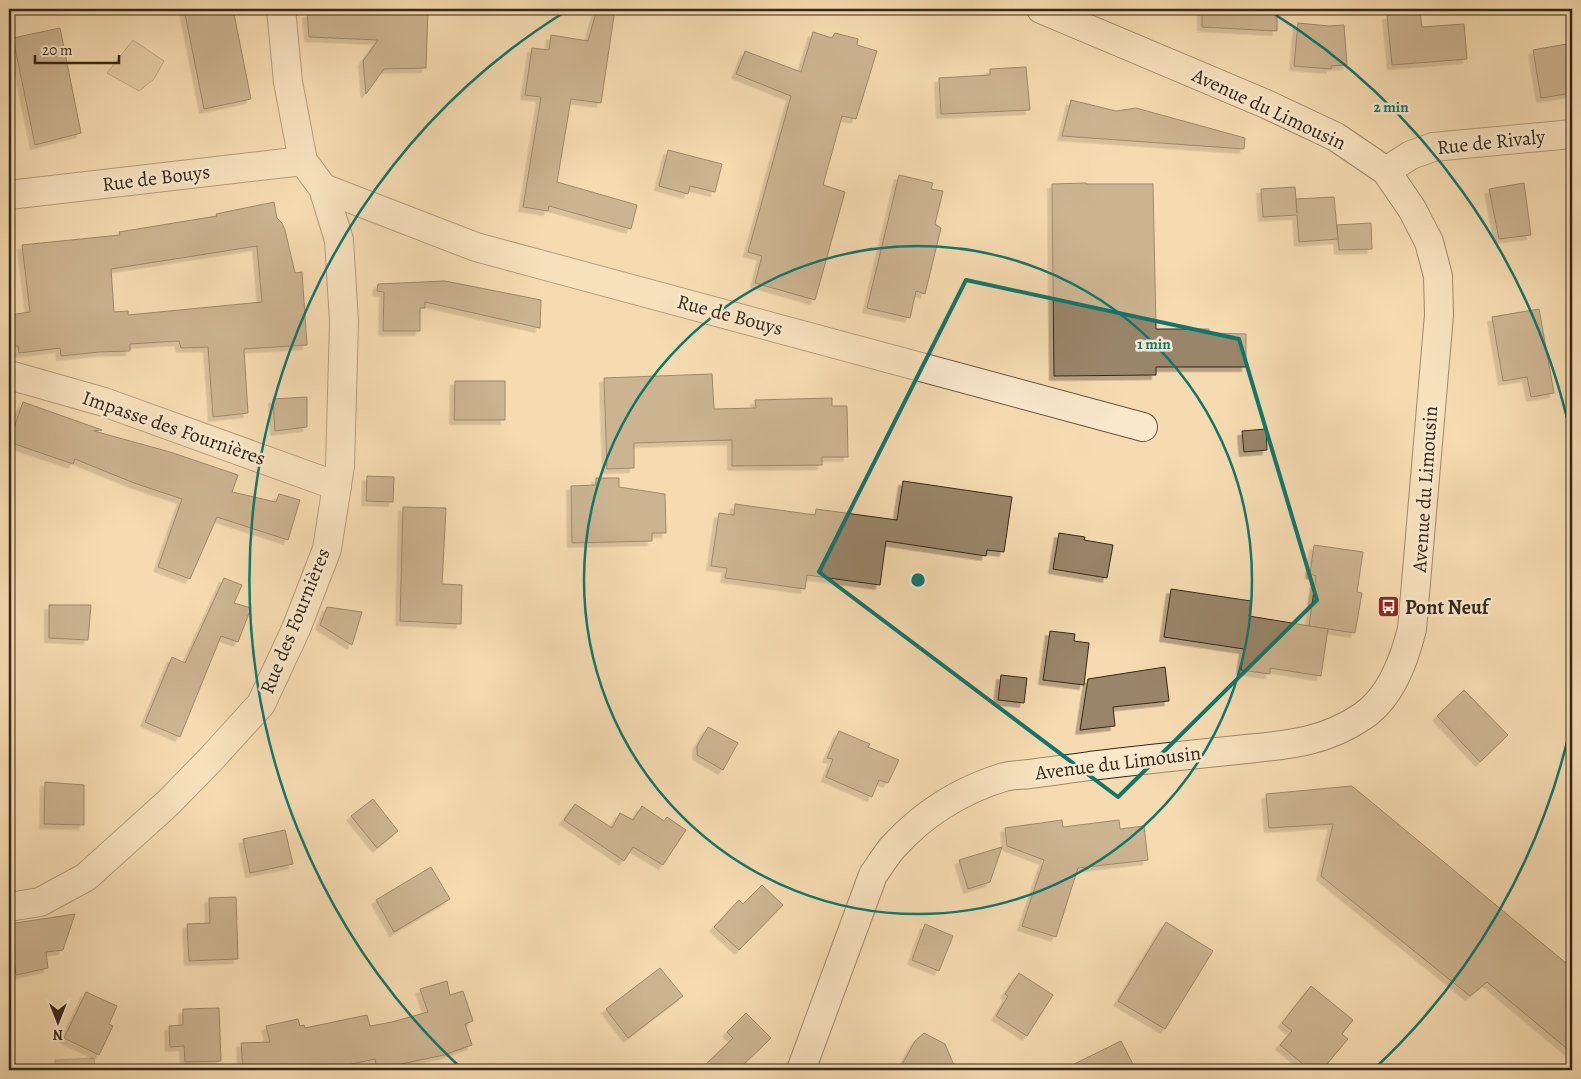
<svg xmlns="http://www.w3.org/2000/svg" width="1581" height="1079" viewBox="0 0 1581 1079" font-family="Alegreya,serif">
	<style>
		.green { fill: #d5bc98; stroke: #85725a }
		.water { fill: #b49e7e; stroke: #816e56 }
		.building { fill: #998569; stroke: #35271b; fill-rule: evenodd; filter: url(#shadow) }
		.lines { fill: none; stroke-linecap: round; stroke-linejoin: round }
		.street-casing { stroke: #655440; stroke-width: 30 }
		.secondary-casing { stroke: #35271b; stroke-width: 30 }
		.street { stroke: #f9e8cc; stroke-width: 28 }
		.secondary { stroke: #f9e8cc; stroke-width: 28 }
		.marked { fill: none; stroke: #0f766e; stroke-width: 4; stroke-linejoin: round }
		.ring { fill: none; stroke: #0f766e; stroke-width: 2.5 }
		.labels { text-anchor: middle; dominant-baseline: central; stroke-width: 5; stroke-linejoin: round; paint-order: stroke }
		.street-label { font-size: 20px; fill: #35271b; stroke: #f9e8cc }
		.poi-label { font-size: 20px; font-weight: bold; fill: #35271b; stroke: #f9e8cc; text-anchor: start }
		.centre { fill: #0f766e; stroke: #f9e8cc; stroke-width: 2.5 }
		.ring-label { font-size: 15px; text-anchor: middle; font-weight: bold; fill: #0f766e; stroke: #f9e8cc; stroke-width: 5; stroke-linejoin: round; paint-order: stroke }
	</style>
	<defs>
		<filter id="shadow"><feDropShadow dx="-4.5" dy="4.5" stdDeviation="0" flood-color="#0004"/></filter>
	</defs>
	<rect width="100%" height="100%" fill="#f6dbb1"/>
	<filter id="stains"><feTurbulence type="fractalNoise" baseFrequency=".004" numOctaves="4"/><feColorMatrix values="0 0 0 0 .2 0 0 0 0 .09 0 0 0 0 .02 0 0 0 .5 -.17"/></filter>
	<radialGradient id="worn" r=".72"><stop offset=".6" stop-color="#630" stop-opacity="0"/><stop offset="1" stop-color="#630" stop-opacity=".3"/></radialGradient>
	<!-- green -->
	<path class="green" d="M133 40 164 61 154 79 139 91 107 73Z"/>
	<!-- water -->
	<path class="water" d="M94 1058 95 1070H55V1060Z"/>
	<!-- building -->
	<g class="building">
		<path d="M184 9H233L251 99 204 109Z"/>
		<path d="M330 9H428L426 68 384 69 366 94 363 61 378 40 309 37 307 13 329 14Z"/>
		<path d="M597 9H615L601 103 571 99 557 182 637 205 631 229 549 206 548 211 523 207 541 97 525 95 532 48 549 50 551 35 588 41Z"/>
		<path d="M1202 9H1277V31L1202 27Z"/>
		<path d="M1420 12 1422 27 1464 24 1467 59 1392 65 1387 15Z"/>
		<path d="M1298 23 1329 26 1344 25 1347 65 1331 66V69L1294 66Z"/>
		<path d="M60 28 81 133 35 145 13 38Z"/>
		<path d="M813 32 832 38 835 33 858 39 857 45 877 51 856 119 842 116 823 185 845 192 815 300 755 283 762 256 748 252 791 96 736 74 745 51 801 72Z"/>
		<path d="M1572 43V93L1541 98 1533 50Z"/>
		<path d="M1026 67 1030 110 941 114 939 78 990 75V69Z"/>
		<path d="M1071 100 1116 111 1136 108 1245 138 1244 149 1062 136Z"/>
		<path d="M668 150 722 164 715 192 690 186 688 194 659 186Z"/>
		<path d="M899 175 933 183 931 189 943 191 935 224 941 228 925 294 916 291 910 318 867 308Z"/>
		<path d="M1086 183V184H1153L1156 329H1209V333L1246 334V367H1156V375L1054 376 1052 184Z"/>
		<path d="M1524 183 1531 235 1499 239 1489 189Z"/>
		<path d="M1295 187 1297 213 1296 199 1334 197 1338 239 1299 242 1297 215 1263 217 1261 189Z"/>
		<path d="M274 202 277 218 282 223 285 230 295 273 302 272 307 345 244 349 248 413 213 417 208 347 181 348 179 341 130 344V351L99 352 61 356 60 348 19 353 18 346H9V315L30 312 22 245 120 235 119 232 217 216 216 214ZM257 246 262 302 128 315V311L114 312 111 269Z"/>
		<path d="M1371 223 1372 249 1339 250 1337 225Z"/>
		<path d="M445 281 541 300 540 328 425 302V308H420V331H383L384 292 377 291 378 284Z"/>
		<path d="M1539 309 1554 393 1531 397 1527 377 1503 381 1492 317Z"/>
		<path d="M712 374 714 409 756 408 755 400 832 398V406H847L848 457H822V465L732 466V440L634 443V468L607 469 604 378Z"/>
		<path d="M455 381H505V420H454Z"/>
		<path d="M307 397V427L275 431 273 399Z"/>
		<path d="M23 402 102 430 94 431 170 452 238 475 232 492 276 502 279 494 300 500 288 540 217 517 190 579 158 567 182 499 134 483 75 459 73 464 9 442Z"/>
		<path d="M1266 429 1267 450 1244 452 1242 431Z"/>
		<path d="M367 476 394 477 393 502 366 501Z"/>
		<path d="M596 478H619V487L665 494 666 533H652V541L572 543 571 486 596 485Z"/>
		<path d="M903 481 1012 497 1004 552 987 550 986 556 886 541 880 585 807 575 805 589 725 578 727 568 711 566 719 513 734 515 735 504 815 515 816 509 897 520Z"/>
		<path d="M403 507 446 508 442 584 462 585 461 624 400 621Z"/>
		<path d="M1059 533 1085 537 1084 540 1113 545 1107 578 1053 569Z"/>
		<path d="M1314 545 1363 552 1357 592 1362 593 1355 633 1309 626 1316 576 1310 574Z"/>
		<path d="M224 578 242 585 234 603 251 608 238 642 221 636 180 737 145 722 172 657 185 663Z"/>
		<path d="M1171 589 1251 601 1249 616 1328 629 1321 676 1270 668V674L1241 670 1244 649 1164 637Z"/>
		<path d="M49 605H91L88 640 49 638Z"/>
		<path d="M327 607 362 612 352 645 320 625Z"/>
		<path d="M1050 631 1075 634 1074 641 1089 643 1084 685 1043 680Z"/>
		<path d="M1165 667 1169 701 1113 707 1115 726 1080 730 1088 679Z"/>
		<path d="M1001 675 1027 678 1024 703 998 700Z"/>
		<path d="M1464 690 1508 735 1480 762 1437 716Z"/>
		<path d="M708 727 738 743 723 770 697 755V746Z"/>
		<path d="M839 731 870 744 868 747 899 760 888 783 879 780 872 797 826 777 833 759 827 758Z"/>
		<path d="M45 782 84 785V825L44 824Z"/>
		<path d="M1352 786 1572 968V1053L1487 982 1470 996 1321 876 1333 824 1269 828 1266 794Z"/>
		<path d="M373 799 398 831 377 848 351 816Z"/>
		<path d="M575 804 612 828 620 813 633 820 642 806 664 821 667 817 686 830 663 865 633 847 624 861 564 820Z"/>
		<path d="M1062 820 1063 827 1119 820 1120 829 1144 826 1148 860 1078 868 1056 937 1022 926 1044 860 1007 846 1005 828Z"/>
		<path d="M285 830 293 864 250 873 243 839Z"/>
		<path d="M1002 847 990 882 968 889 959 860Z"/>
		<path d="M431 867 450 899 394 932 376 900Z"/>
		<path d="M762 885 783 905 739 950 714 927 739 900 743 904Z"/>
		<path d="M236 897 238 959 189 961 187 924 210 923 209 898Z"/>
		<path d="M75 914 63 950 46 952 48 968 16 975 13 954H9V924Z"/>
		<path d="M1166 922 1213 951 1165 1029 1118 1001Z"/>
		<path d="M925 924 953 936 939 971 912 960Z"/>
		<path d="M660 968 683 996 628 1038 606 1009Z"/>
		<path d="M1019 973 1053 995 1027 1036 996 1016 1008 996 1005 994Z"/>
		<path d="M447 981 450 995 463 991 473 1021 465 1024 472 1045 444 1055 377 1069 375 1059 323 1070H243L241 1043 270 1042 266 1026 298 1019 300 1026 304 1025 305 1028 367 1015 370 1026 392 1022 428 1012 420 989Z"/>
		<path d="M1311 986 1353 1020 1342 1034 1348 1039 1322 1070H1310L1280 1045 1292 1031 1282 1023Z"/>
		<path d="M86 992 117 1006 109 1024 113 1026 99 1055 64 1038Z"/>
		<path d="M219 1008 221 1061 185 1062 184 1046 170 1047 169 1026 183 1025V1009Z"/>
		<path d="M746 1013 771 1038 738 1070H700L733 1038 727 1032Z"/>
		<path d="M924 1033 945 1044 956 1070H899L915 1041Z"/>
		<path d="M1121 1041 1136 1070H1062Z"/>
	</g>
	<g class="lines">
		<defs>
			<g id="street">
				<path d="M1386 171 1411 155 1433 147 1572 134"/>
				<path d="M323 188 476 247 1143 427"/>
				<path d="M9 195 303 161"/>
				<path d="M9 375 104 402 337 486"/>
				<path d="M9 907 40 902 86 877 168 803 210 760 261 704 296 629 327 549 340 466 344 322 339 240 323 188 303 161 288 82 281 9"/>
			</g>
			<path id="secondary" d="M801 1070 873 875C880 865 886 855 893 847 923 814 961 790 1004 777 1012 775 1022 775 1030 774 1050 771 1070 769 1090 766 1139 760 1188 755 1237 750 1284 745 1322 744 1363 716 1391 697 1404 661 1412 629L1439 315 1438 276 1429 242 1412 209 1386 171 1336 137 1266 104 1041 9"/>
		</defs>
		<!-- street casing -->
		<use href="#street" class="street-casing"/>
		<!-- secondary casing -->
		<use href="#secondary" class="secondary-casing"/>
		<!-- street -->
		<use href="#street" class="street"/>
		<!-- secondary -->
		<use href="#secondary" class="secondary"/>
	</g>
	<!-- marked area -->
	<path d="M0 0H1581V1079H0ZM966 280 1239 339 1317 600 1118 797 819 572Z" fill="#f6dbb1" fill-opacity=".55" fill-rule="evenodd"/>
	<path class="marked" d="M966 280 1239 339 1317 600 1118 797 819 572Z"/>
	<!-- distance rings -->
	<g class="ring">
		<circle cx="918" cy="580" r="334"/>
		<path d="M1571 725A669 669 0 0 1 1374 1069M462 1069A669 669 0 0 1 568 10M1268 10A669 669 0 0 1 1571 435"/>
	</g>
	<!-- icons -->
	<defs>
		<symbol id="bus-square" viewBox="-11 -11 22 22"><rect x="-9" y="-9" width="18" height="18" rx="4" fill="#8f2418" stroke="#f9e8cc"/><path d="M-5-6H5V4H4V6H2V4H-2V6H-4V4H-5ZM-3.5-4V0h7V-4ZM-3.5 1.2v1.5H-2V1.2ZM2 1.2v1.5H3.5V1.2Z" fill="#fff"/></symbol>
	</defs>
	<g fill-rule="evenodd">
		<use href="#bus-square" x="1376" y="594" width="25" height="25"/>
	</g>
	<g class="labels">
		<!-- street labels -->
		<g class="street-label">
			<text transform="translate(1269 109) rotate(25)">Avenue du Limousin</text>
			<text transform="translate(1491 142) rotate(-6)">Rue de Rivaly</text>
			<text transform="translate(156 178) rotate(-7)">Rue de Bouys</text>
			<text transform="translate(730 315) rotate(15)">Rue de Bouys</text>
			<text transform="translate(174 428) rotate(19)">Impasse des Fournières</text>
			<text transform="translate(1425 489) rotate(-86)">Avenue du Limousin</text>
			<text transform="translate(295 621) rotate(-68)">Rue des Fournières</text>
			<text transform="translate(1118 763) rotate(-7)">Avenue du Limousin</text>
		</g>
		<!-- poi labels -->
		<g class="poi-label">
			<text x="1405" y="607">Pont Neuf</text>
		</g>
	</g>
	<circle cx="918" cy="580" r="8" class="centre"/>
	<g class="ring-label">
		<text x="1391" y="112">2 min</text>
		<text x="1154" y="349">1 min</text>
	</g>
	<!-- margin -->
	<rect width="1581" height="1079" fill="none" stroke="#f6dbb1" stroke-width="30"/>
	<rect x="10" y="10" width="1561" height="1059" fill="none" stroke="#35271b" stroke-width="2.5"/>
	<rect x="15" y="15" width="1551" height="1049" fill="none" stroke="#35271b"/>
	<!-- north arrow -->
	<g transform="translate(58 1022) rotate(180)" stroke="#f9e8cc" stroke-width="4" paint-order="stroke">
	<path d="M0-4L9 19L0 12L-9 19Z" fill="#35271b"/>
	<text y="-8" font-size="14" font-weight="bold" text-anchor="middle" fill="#35271b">N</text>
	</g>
	<!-- scale -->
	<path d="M35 55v8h84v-8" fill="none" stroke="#35271b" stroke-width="2.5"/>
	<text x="42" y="55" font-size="15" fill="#35271b" stroke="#f9e8cc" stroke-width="4" paint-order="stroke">20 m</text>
	<rect width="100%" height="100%" filter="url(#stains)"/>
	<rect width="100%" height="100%" fill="url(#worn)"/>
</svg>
